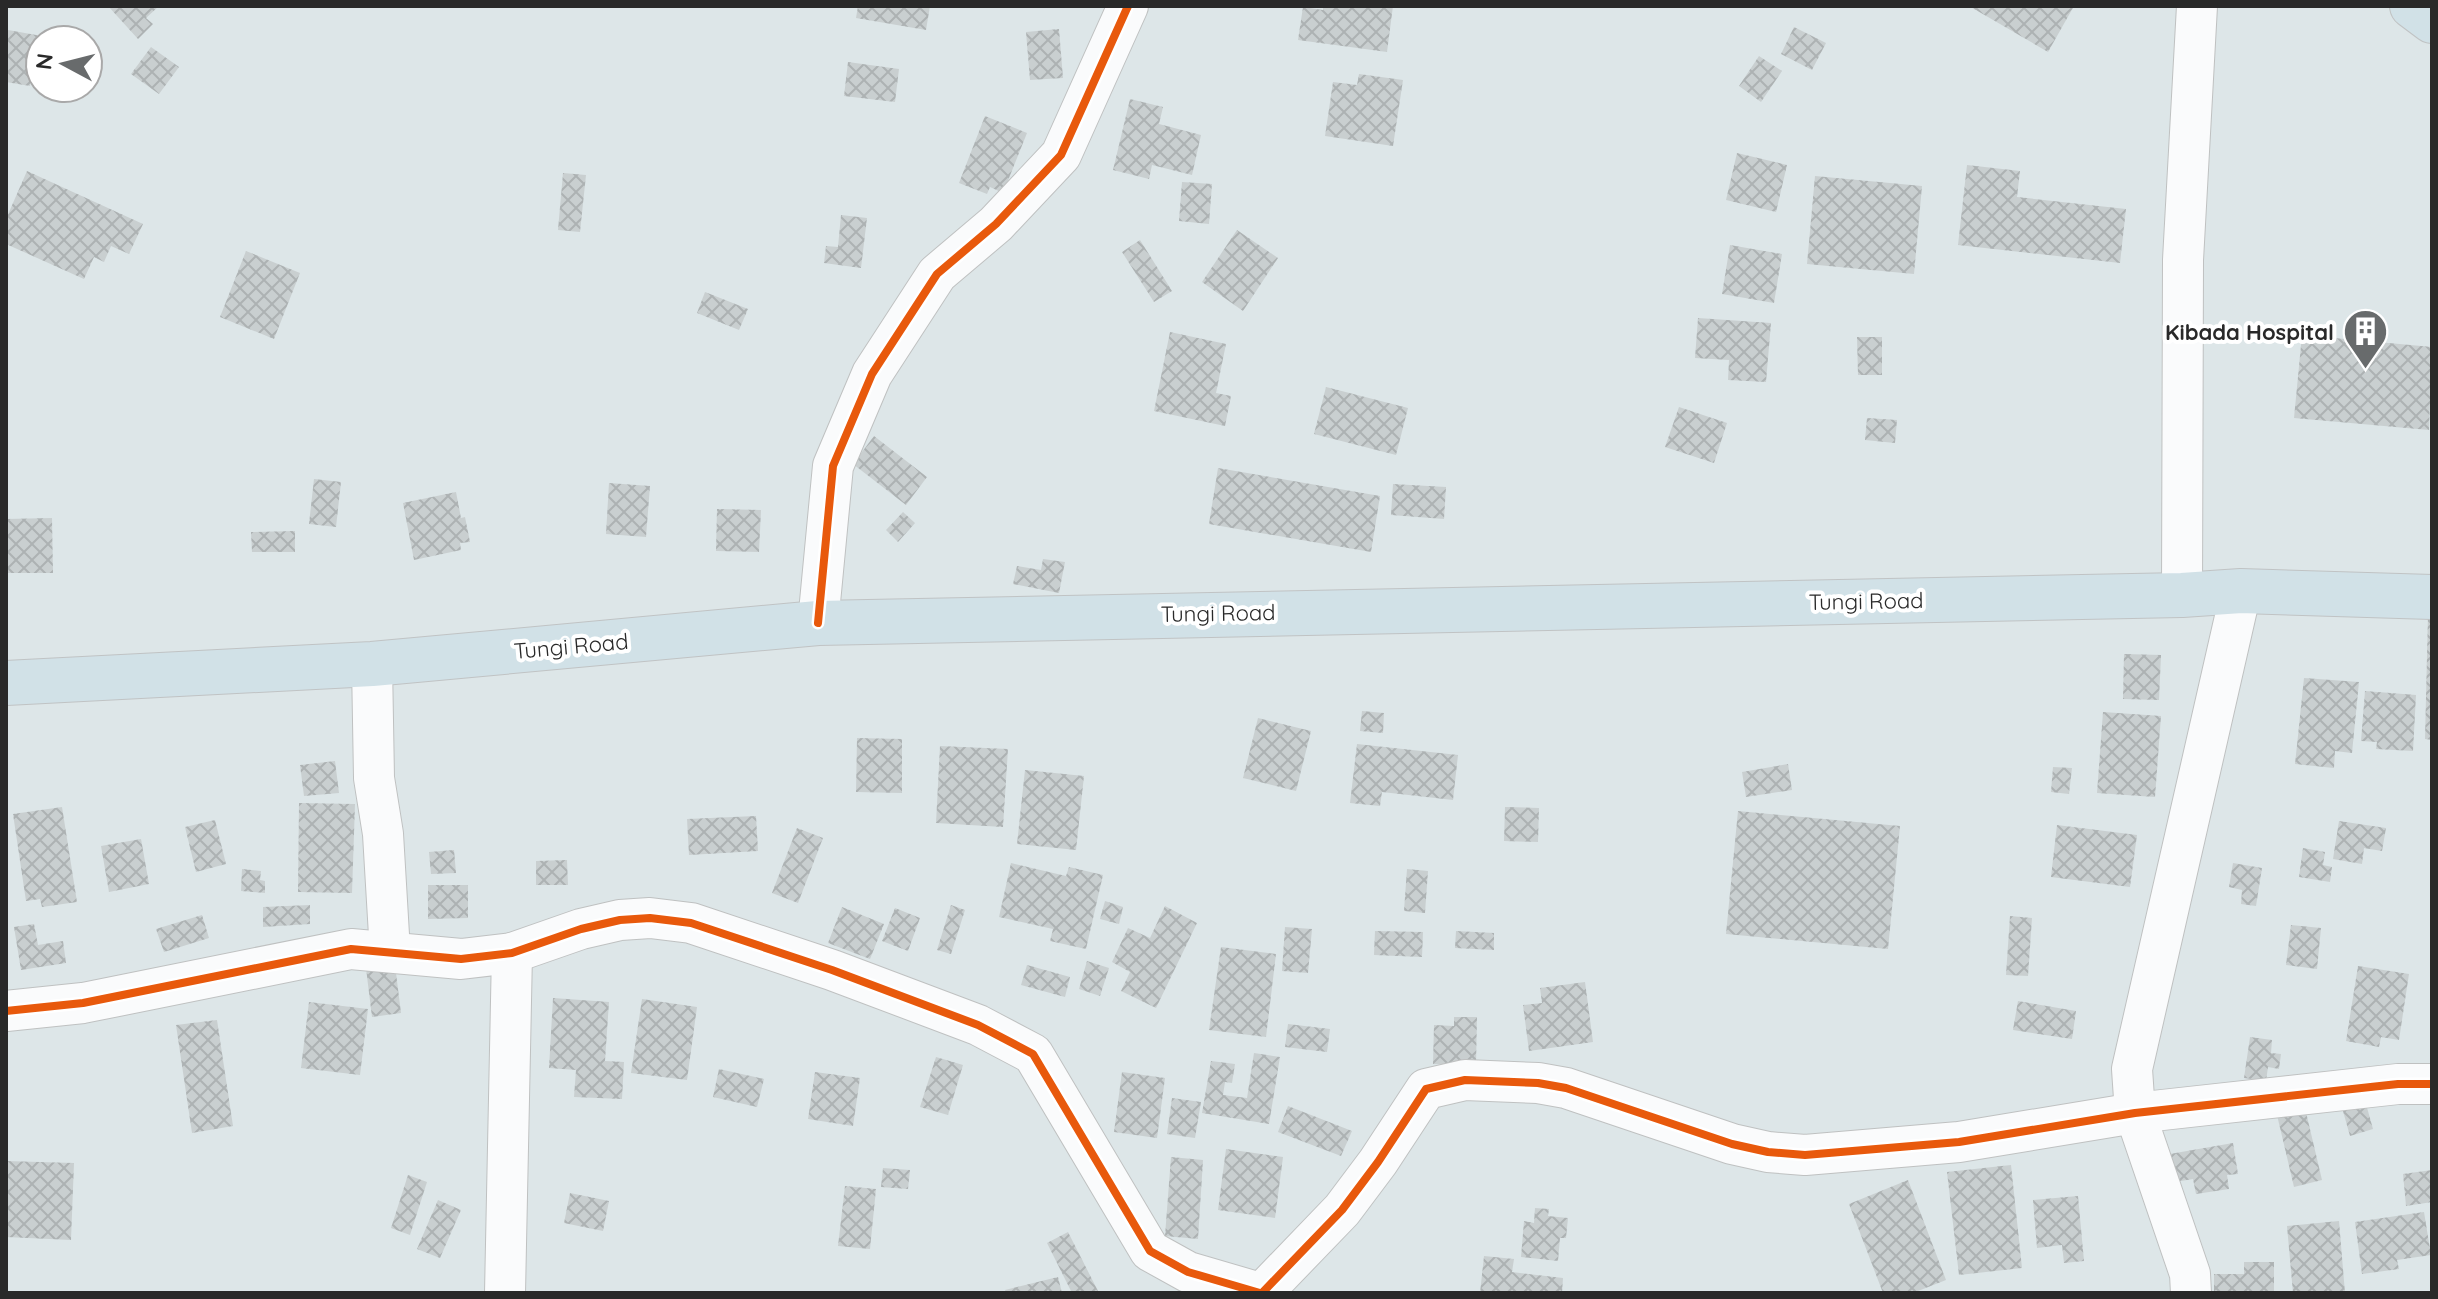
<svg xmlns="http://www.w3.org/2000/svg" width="2438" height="1299" viewBox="0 0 2438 1299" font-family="Quicksand,sans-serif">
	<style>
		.building { fill: url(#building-cross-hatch) }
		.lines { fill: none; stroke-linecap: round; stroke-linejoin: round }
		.minor-casing { stroke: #bfc1c1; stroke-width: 42 }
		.major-casing { stroke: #c0c3c4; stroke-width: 46 }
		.minor { stroke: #fafbfc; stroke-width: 40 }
		.major { stroke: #d1e1e7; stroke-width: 44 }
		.cycleway-casing { stroke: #fff; stroke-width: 13 }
		.cycleway { stroke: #e8590c; stroke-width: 8 }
		.labels { text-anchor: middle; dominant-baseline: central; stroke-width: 8; stroke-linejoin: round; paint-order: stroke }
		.poi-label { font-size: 22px; font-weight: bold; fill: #292929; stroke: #fff; text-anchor: end }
		.street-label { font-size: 22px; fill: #292929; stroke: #fff }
	</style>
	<defs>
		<pattern id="building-cross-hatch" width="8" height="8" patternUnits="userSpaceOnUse" patternTransform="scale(2)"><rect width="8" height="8" fill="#c9cfd0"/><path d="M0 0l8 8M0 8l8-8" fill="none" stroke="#adb2b3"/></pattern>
	</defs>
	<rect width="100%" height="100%" fill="#dde6e8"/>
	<!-- building -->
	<g class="building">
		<path d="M108 6H159L146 18 153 24 138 39Z"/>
		<path d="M858 6H930L926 30 856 18Z"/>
		<path d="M1323 6H1393L1387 52 1298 40 1303 7 1323 10Z"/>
		<path d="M1969 6H2074L2048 52Z"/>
		<path d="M1794 27 1826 43 1812 70 1781 54Z"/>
		<path d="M1059 29 1063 78 1030 80 1026 32Z"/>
		<path d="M8 30 53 38 40 40V62L34 61 30 86 6 82Z"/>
		<path d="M151 47 179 67 159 94 131 74Z"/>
		<path d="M1759 56 1782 71 1761 102 1739 86Z"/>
		<path d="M848 62 899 69 895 102 844 96Z"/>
		<path d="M1359 74 1403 80 1393 146 1325 136 1333 82 1357 85Z"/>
		<path d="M1130 99 1163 107 1159 124 1201 135 1192 175 1152 165 1149 179 1113 170Z"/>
		<path d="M985 116 1027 133 1003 193 990 187 987 194 959 183Z"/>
		<path d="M1737 153 1787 165 1776 212 1726 200Z"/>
		<path d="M1967 165 2020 171 2017 197 2126 209 2120 263 1958 245Z"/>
		<path d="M27 171 143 224 129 254 111 246 104 262 94 257 84 279 6 244V219Z"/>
		<path d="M563 173 586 175 580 232 558 230Z"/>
		<path d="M1815 176 1922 186 1914 274 1807 264Z"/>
		<path d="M1182 182 1212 184 1209 224 1179 221Z"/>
		<path d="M841 215 867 218 861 268 824 263 826 246 838 247Z"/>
		<path d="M1237 230 1278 258 1243 311 1202 282Z"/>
		<path d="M1140 240 1172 291 1154 302 1122 252Z"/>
		<path d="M1730 245 1782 254 1774 303 1722 294Z"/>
		<path d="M246 251 300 273 274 339 220 317Z"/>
		<path d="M705 292 748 309 739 330 697 313Z"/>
		<path d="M1698 318 1771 323 1766 382 1728 380 1729 360 1695 358Z"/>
		<path d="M1170 332 1226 344 1216 393 1231 396 1225 426 1154 411Z"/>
		<path d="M2302 335 2432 347 2429 430 2294 418Z"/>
		<path d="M1857 337H1882V375H1858Z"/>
		<path d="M1326 387 1408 408 1396 455 1314 434Z"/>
		<path d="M1679 407 1727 423 1714 463 1665 447Z"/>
		<path d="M1867 418 1897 420 1895 443 1865 440Z"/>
		<path d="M874 436 927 477 906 505 853 464Z"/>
		<path d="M1218 468 1380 496 1371 552 1209 524Z"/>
		<path d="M314 479 341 482 336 527 309 524Z"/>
		<path d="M609 483 650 486 646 537 606 534Z"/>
		<path d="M1393 484 1446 487 1444 519 1391 515Z"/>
		<path d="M456 492 461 518 465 517 470 542 460 543 461 550 414 560 403 503Z"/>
		<path d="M717 509 761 510 759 552 716 551Z"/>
		<path d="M903 512 915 523 898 542 886 530Z"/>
		<path d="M52 518 53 573H6V519Z"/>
		<path d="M295 531V552H252L251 532Z"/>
		<path d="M1043 559 1065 562 1059 593 1013 584 1017 566 1041 570Z"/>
		<path d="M2428 614H2432V740L2425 739Z"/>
		<path d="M2124 654 2161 655 2159 700 2123 699Z"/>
		<path d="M2304 678 2359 682 2352 753 2335 751 2334 768 2295 764Z"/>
		<path d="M2365 691 2416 695 2413 751 2376 749 2377 742 2361 741Z"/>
		<path d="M1362 711 1384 713 1383 733 1360 731Z"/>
		<path d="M2103 712 2161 716 2155 797 2097 793Z"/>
		<path d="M1258 718 1311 731 1296 791 1243 778Z"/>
		<path d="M857 738 902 739V793L856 792Z"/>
		<path d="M1357 744 1458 755 1453 800 1382 792 1380 806 1350 803Z"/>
		<path d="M940 746 1008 749 1003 827 936 823Z"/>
		<path d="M335 761 339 793 304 796 300 765Z"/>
		<path d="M1788 764 1792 790 1746 797 1742 772Z"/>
		<path d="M2053 767 2072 768 2069 794 2051 792Z"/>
		<path d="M1025 770 1084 776 1076 850 1017 844Z"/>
		<path d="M299 803 355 804 352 893 298 892Z"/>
		<path d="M62 807 77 902 42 907 40 899 26 901 13 814Z"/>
		<path d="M1505 807 1539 808 1538 842 1504 841Z"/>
		<path d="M1738 811 1900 826 1888 949 1726 934Z"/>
		<path d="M756 816 758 851 689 855 687 819Z"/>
		<path d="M215 820 226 864 196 872 185 827Z"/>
		<path d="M2339 821 2386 828 2382 851 2364 848 2362 864 2333 859Z"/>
		<path d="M2057 825 2137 835 2130 887 2051 877Z"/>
		<path d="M797 828 823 838 798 903 772 893Z"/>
		<path d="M141 839 149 884 109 892 101 846Z"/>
		<path d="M2303 848 2325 852 2323 865 2332 867 2330 882 2299 877Z"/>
		<path d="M454 850 456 873 431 874 429 852Z"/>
		<path d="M567 860 568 885H536V861Z"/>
		<path d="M1011 863 1066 876 1069 867 1103 875 1086 949 1050 941 1053 929 999 917Z"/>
		<path d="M2233 863 2262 868 2256 906 2241 904 2242 890 2229 887Z"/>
		<path d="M242 869 261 871 260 880 265 881V893L241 891Z"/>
		<path d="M1407 869 1428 871 1425 913 1404 911Z"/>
		<path d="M428 885H468V918L428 919Z"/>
		<path d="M1105 901 1123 907 1119 924 1100 919Z"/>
		<path d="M310 905V924L263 927V907Z"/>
		<path d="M951 905 965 910 951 954 937 950Z"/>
		<path d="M1165 906 1197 923 1156 1008 1121 991 1130 972 1112 962 1128 928 1150 938Z"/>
		<path d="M842 907 884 924 870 959 828 943Z"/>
		<path d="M895 908 920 918 908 951 882 941Z"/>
		<path d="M202 915 209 938 164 952 156 929Z"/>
		<path d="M2010 916 2032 918 2028 976 2006 975Z"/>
		<path d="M34 924 38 945 63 941 66 963 21 970 14 927Z"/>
		<path d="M2291 925 2321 928 2317 969 2286 965Z"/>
		<path d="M1285 927 1312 929 1308 973 1282 971Z"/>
		<path d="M1375 931 1423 932 1422 957 1374 955Z"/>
		<path d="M1456 931 1494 933V950L1455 948Z"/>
		<path d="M1221 947 1276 954 1266 1037 1209 1030Z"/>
		<path d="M1087 961 1109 968 1100 996 1079 989Z"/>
		<path d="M395 965 401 1013 372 1017 366 968Z"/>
		<path d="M1027 965 1070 977 1065 997 1021 985Z"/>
		<path d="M2358 966 2409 974 2399 1040 2381 1037 2379 1047 2346 1041Z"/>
		<path d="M1585 982 1593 1042 1529 1051 1523 1005 1542 1003 1540 988Z"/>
		<path d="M553 998 609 1002 605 1061 624 1062 622 1099 574 1097 576 1070 549 1068Z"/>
		<path d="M642 999 697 1007 687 1080 631 1073Z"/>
		<path d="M2018 1001 2076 1011 2072 1039 2013 1030Z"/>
		<path d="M309 1002 368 1009 360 1075 301 1068Z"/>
		<path d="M1454 1017H1477L1476 1065 1433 1064 1434 1025 1454 1026Z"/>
		<path d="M217 1020 233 1126 192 1133 176 1025Z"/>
		<path d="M1288 1024 1330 1029 1327 1052 1285 1047Z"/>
		<path d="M2250 1037 2272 1040 2271 1053 2281 1054 2279 1069 2268 1067 2266 1081 2244 1078Z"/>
		<path d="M1254 1053 1280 1057 1269 1124 1202 1113 1211 1061 1235 1064 1232 1083 1225 1082 1223 1095 1247 1098Z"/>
		<path d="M936 1057 963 1065 948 1115 920 1107Z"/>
		<path d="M719 1069 764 1079 757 1107 713 1097Z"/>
		<path d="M815 1072 860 1078 853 1126 808 1119Z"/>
		<path d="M1122 1072 1165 1078 1157 1138 1114 1132Z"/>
		<path d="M2364 1097 2373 1129 2350 1136 2341 1104Z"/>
		<path d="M1172 1098 1201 1102 1195 1138 1167 1134Z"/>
		<path d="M1288 1106 1352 1131 1341 1156 1278 1132Z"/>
		<path d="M2305 1108 2322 1180 2294 1187 2277 1115Z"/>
		<path d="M2233 1143 2238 1174 2227 1175 2229 1189 2196 1194 2193 1179 2169 1183 2164 1155Z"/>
		<path d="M1226 1149 1283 1157 1275 1218 1218 1210Z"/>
		<path d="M1171 1157 1203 1160 1198 1239 1165 1236Z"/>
		<path d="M6 1161 74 1163 71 1240 6 1237Z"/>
		<path d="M2011 1165 2022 1268 1959 1275 1947 1172Z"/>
		<path d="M883 1168 910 1170 908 1189 881 1187Z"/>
		<path d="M2432 1170V1202L2406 1206 2403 1174Z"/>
		<path d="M408 1175 427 1182 410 1235 391 1228Z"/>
		<path d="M1908 1180 1946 1280 1913 1293H1883L1849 1204Z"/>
		<path d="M845 1186 876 1189 870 1249 838 1246Z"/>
		<path d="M570 1193 609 1201 603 1231 564 1223Z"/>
		<path d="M2078 1196 2084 1261 2064 1263 2062 1245 2037 1248 2033 1200Z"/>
		<path d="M438 1200 461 1210 440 1258 417 1249Z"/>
		<path d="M1535 1208 1549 1209 1548 1216 1568 1218 1566 1238H1560L1558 1261 1521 1257 1524 1221 1534 1223Z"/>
		<path d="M2424 1212 2431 1255 2397 1260 2399 1269 2362 1274 2355 1222Z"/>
		<path d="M2339 1221 2345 1293H2293L2287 1226Z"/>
		<path d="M1068 1232 1099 1293H1072L1047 1243Z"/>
		<path d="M1484 1256 1514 1259 1512 1272 1563 1278 1562 1293H1480Z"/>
		<path d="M2244 1262H2274V1293H2214V1274H2244Z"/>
		<path d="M1058 1277 1062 1293H1006L1005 1290Z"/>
	</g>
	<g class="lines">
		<defs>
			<g id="minor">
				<path d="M2182 595 2183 260 2197 6"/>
				<path d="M818 623 833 466 872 374 937 274 996 224 1061 155 1128 6"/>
				<path d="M372 664 374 778 383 834 390 952"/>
				<path d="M6 1011 83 1003 351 949 461 959 512 953 581 929 620 920 650 918 691 923 832 970 978 1025 1033 1054 1150 1251 1188 1272 1260 1293"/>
				<path d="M505 1293 512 953"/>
				<path d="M1262 1293 1342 1210 1378 1162 1426 1089 1465 1080 1538 1083 1566 1088 1732 1144 1768 1152 1805 1155 1959 1142 2135 1113 2398 1084H2432"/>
				<path d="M2191 1293 2190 1274 2135 1113 2132 1069 2241 591"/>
			</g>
			<g id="major">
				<path d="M2412 6 2432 21"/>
				<path d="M6 683 372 664 818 623 2182 595 2241 591 2432 597"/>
			</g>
		</defs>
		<!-- minor casing -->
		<use href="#minor" class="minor-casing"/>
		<!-- major casing -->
		<use href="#major" class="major-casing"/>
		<!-- minor -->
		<use href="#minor" class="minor"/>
		<!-- major -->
		<use href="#major" class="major"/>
		<defs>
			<g id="cycleway">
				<path d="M818 623 833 466 872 374 937 274 996 224 1061 155 1128 6"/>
				<path d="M6 1011 83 1003 351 949 461 959 512 953 581 929 620 920 650 918 691 923 832 970 978 1025 1033 1054 1150 1251 1188 1272 1260 1293"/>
				<path d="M1262 1293 1342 1210 1378 1162 1426 1089 1465 1080 1538 1083 1566 1088 1732 1144 1768 1152 1805 1155 1959 1142 2135 1113 2398 1084H2432"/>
			</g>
		</defs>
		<!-- cycleway casing -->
		<use href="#cycleway" class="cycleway-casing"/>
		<!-- cycleway -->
		<use href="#cycleway" class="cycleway"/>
	</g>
	<!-- icons -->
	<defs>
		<symbol id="building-pin" viewBox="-11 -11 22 30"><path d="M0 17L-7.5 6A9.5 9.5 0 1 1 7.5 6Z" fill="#686b6c" stroke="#fff"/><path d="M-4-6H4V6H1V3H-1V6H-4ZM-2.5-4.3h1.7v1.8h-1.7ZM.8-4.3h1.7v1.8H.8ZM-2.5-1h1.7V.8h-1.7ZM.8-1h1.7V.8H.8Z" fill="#fff"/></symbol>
	</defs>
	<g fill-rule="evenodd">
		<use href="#building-pin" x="2340" y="306" width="51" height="69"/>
	</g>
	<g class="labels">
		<!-- poi labels -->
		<g class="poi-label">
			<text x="2334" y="332">Kibada Hospital</text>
		</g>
		<!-- street labels -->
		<g class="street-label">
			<text transform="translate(1866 601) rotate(-1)">Tungi Road</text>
			<text transform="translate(1218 613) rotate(-1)">Tungi Road</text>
			<text transform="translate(571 646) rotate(-5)">Tungi Road</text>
		</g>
	</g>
	<!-- border -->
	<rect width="2438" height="1299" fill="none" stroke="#292929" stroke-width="16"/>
	<!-- north arrow -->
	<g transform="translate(64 64) rotate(277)"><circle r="38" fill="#ffffff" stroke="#a9a9a9" stroke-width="2"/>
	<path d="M0-6L14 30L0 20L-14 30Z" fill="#686b6c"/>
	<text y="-12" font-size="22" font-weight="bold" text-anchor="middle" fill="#292929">N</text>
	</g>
</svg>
